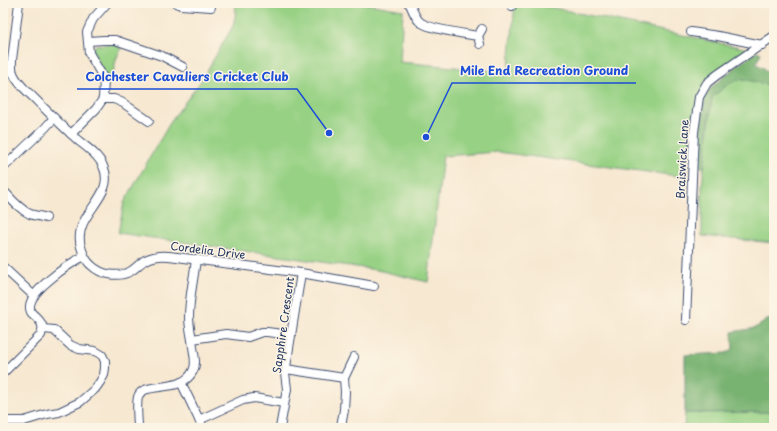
<svg xmlns="http://www.w3.org/2000/svg" width="777" height="431" viewBox="0 0 777 431" font-family="'Playpen Sans',sans-serif">
	<style>
		.green { fill: #97d184; stroke: #598071 }
		.forest { fill: #79b372; stroke: #4a7168 }
		.lines { fill: none; stroke-linecap: round; stroke-linejoin: round }
		.minor-casing { stroke: #3c4b6f; stroke-width: 10 }
		.minor { stroke: #fff; stroke-width: 8 }
		.labels { text-anchor: middle; dominant-baseline: central; stroke-width: 3; stroke-linejoin: round; paint-order: stroke }
		.street-label { font-size: 11px; fill: #1b2f5e; stroke: #fcf5e5 }
		.leader { fill: none; stroke: #1d4ed8; stroke-width: 1.5 }
		.callout-dot { fill: #1d4ed8; stroke: #fcf5e5; stroke-width: 1.5 }
		.callout-label { font-size: 12px; text-anchor: middle; font-weight: bold; fill: #1d4ed8; stroke: #fcf5e5; stroke-width: 3; stroke-linejoin: round; paint-order: stroke }
	</style>
	<rect width="100%" height="100%" fill="#fcf5e5"/>
	<filter id="ink" filterUnits="userSpaceOnUse"><feTurbulence type="fractalNoise" baseFrequency=".025" numOctaves="2"/><feDisplacementMap in="SourceGraphic" scale="8" xChannelSelector="R" yChannelSelector="G"/><feConvolveMatrix kernelMatrix="1 2 1 2 8 2 1 2 1" color-interpolation-filters="sRGB"/></filter>
	<filter id="wash" filterUnits="userSpaceOnUse"><feTurbulence type="fractalNoise" baseFrequency=".012" numOctaves="4" result="noise"/><feDisplacementMap in="SourceGraphic" scale="16" xChannelSelector="R" yChannelSelector="G"/><feGaussianBlur stdDeviation="0.9" result="paint"/><feColorMatrix in="noise" values="0 0 0 0 0 0 0 0 0 0 0 0 0 0 0 0 0 1.4 0 .05"/><feComposite in="paint" operator="in"/></filter>
	<g filter="url(#wash)">
		<rect width="100%" height="100%" fill="#f7e8d1"/>
		<!-- green -->
		<g class="green">
			<path d="M235 3H362L403 10 400 62 495 71 502 73 508 76 515 3H531L748 49 711 75 692 130 685 177 498 152 443 156 428 282 377 270 118 233 124 203 157 145 173 118 201 81 233 26 236 12Z"/>
			<path d="M112 44 121 47 122 48C120 52 118 54 117 57 113 68 117 70 107 79L94 54 93 48 96 45Z"/>
			<path d="M743 79 774 86V243L702 236V184L712 97 731 82Z"/>
			<path d="M774 412V428H684L685 413Z"/>
		</g>
		<!-- forest -->
		<g class="forest">
			<path d="M757 51 761 53 756 64 764 68 766 71 774 76V86L743 79 731 82 712 97 704 168 696 164 700 131 705 96 712 87 728 73Z"/>
			<path d="M774 319V412L685 413V355L726 353 731 351 733 348 732 332 750 329 757 327 767 320Z"/>
		</g>
	</g>
	<g filter="url(#ink)">
		<g class="lines">
			<defs>
				<g id="minor">
					<path d="M19 3 12 60C12 65 11 70 14 75 18 84 27 91 34 98 49 113 64 128 80 142 88 148 99 156 103 166 117 195 76 213 80 241 80 244 81 247 82 250 84 256 86 261 91 265 101 275 119 278 131 271 136 268 140 263 145 260 153 256 161 255 169 256L301 273 374 286"/>
					<path d="M176 3 181 5 211 7"/>
					<path d="M408 3 410 4C412 9 415 17 419 21 426 29 467 34 478 36"/>
					<path d="M512 6 513 3"/>
					<path d="M691 32 718 36 762 45"/>
					<path d="M88 41 104 40H115L162 56 183 67"/>
					<path d="M480 44 478 36 482 29"/>
					<path d="M103 99H114L123 103 149 121"/>
					<path d="M71 134 96 109 103 99 104 79 89 53 87 32 93 19 107 3"/>
					<path d="M3 168 45 128 54 118"/>
					<path d="M3 190C11 199 19 209 30 214 35 216 41 216 46 218"/>
					<path d="M3 267 34 296"/>
					<path d="M686 320 694 132 699 97 707 83 717 75 774 36"/>
					<path d="M192 339 226 334 248 337 262 332H267L291 335"/>
					<path d="M286 369 344 378"/>
					<path d="M3 373 41 335C44 325 42 323 35 316 34 315 32 314 31 312 22 294 71 263 84 256"/>
					<path d="M181 382 203 428"/>
					<path d="M199 420 243 400 254 398 284 403"/>
					<path d="M6 421H24L47 414 59 412 80 402 95 389 100 382 104 375 105 368V361L102 355 95 351 79 349 70 345 54 330 43 329"/>
					<path d="M341 426 344 410 345 392 344 378 354 357"/>
					<path d="M138 428C138 420 136 405 138 397 143 380 181 395 193 371 197 364 194 355 193 347 192 337 189 327 189 317 189 298 194 278 196 259"/>
					<path d="M280 428 287 389 285 373 301 273"/>
				</g>
			</defs>
			<!-- minor casing -->
			<use href="#minor" class="minor-casing"/>
			<!-- minor -->
			<use href="#minor" class="minor"/>
		</g>
	</g>
	<g class="labels">
		<!-- street labels -->
		<g class="street-label">
			<text transform="translate(682 159) rotate(-87)">Braiswick Lane</text>
			<text transform="translate(208 250) rotate(7)">Cordelia Drive</text>
			<text transform="translate(283 325) rotate(-82)">Sapphire Crescent</text>
		</g>
	</g>
	<!-- callouts -->
	<path class="leader" d="M426 137L452 83H636M329 133L297 89H77"/>
	<g class="callout-dot">
		<circle cx="426" cy="137" r="4"/>
		<circle cx="329" cy="133" r="4"/>
	</g>
	<g class="callout-label">
		<text x="544" y="75">Mile End Recreation Ground</text>
		<text x="187" y="81">Colchester Cavaliers Cricket Club</text>
	</g>
	<!-- margin -->
	<rect width="777" height="431" fill="none" stroke="#fcf5e5" stroke-width="16"/>
</svg>
